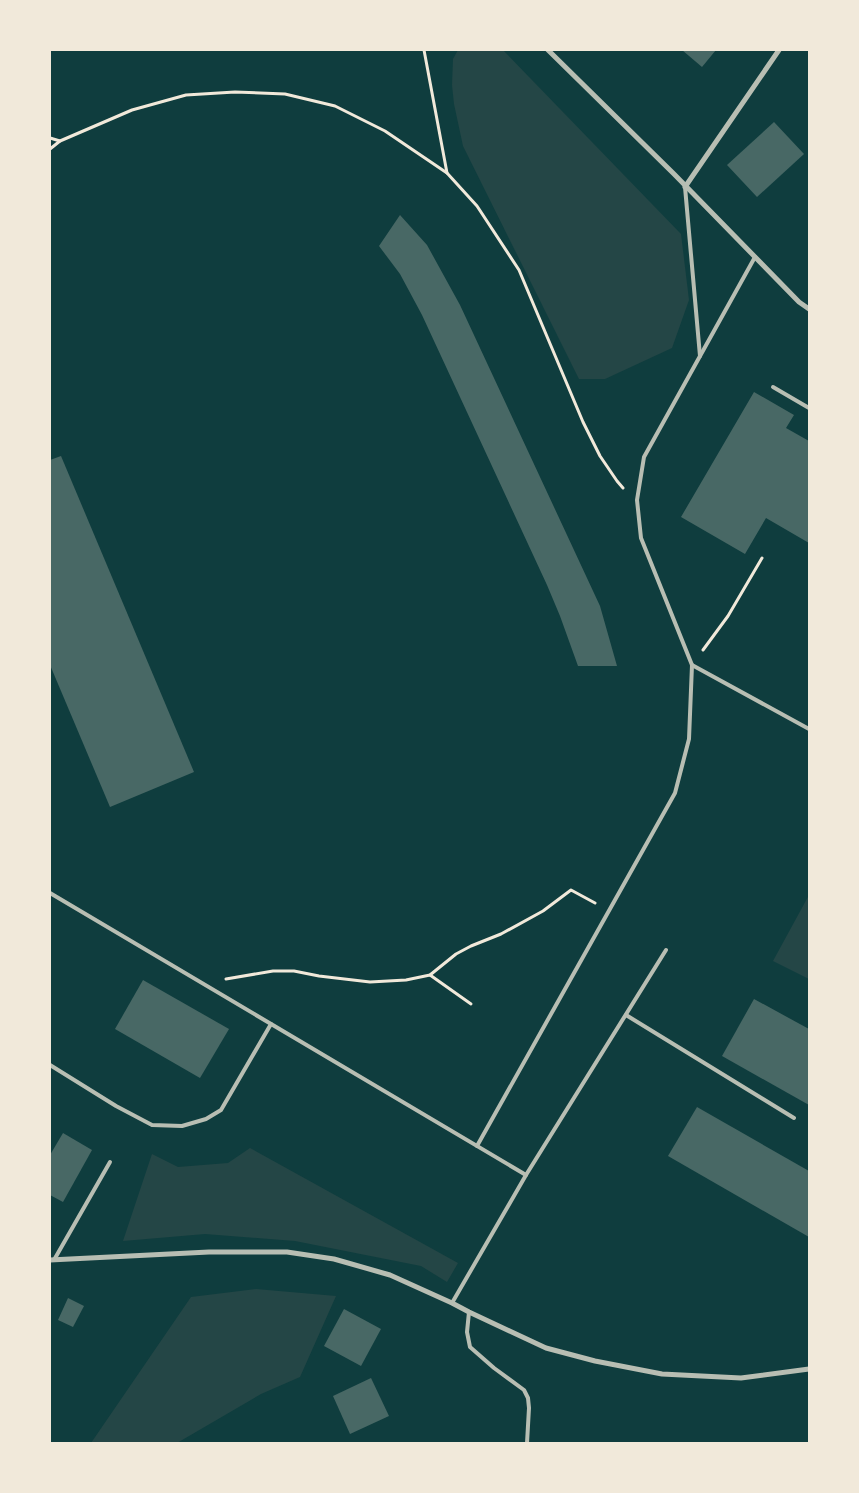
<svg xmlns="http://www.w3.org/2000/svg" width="859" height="1493" viewBox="0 0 859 1493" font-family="Raleway,sans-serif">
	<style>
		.green { fill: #244646 }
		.building { fill: #486865 }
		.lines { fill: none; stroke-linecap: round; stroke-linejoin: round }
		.path { stroke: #f1e9da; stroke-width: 3 }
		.service { stroke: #b8beb3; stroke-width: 4 }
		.minor { stroke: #b8beb3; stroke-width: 5 }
	</style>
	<rect width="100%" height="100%" fill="#0f3d3e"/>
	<!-- green -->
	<g class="green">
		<path d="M458 50H503L681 234 689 300 672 348 605 379H579L463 146 454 104 452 85 453 59Z"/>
		<path d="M809 895V979L773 961Z"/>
		<path d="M250 1148 458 1263 447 1282 421 1266 295 1241 205 1234 123 1241 152 1154 178 1167 228 1163Z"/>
		<path d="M256 1289 336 1296 300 1377 261 1394 177 1443H91L191 1297Z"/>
	</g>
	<!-- building -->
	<g class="building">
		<path d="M682 50H716L702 67Z"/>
		<path d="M774 122 804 154 757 197 727 165Z"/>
		<path d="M400 215 427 245 460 305 600 606 617 666H578L560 616 547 585 422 315 400 274 379 246Z"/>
		<path d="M754 392 794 415 786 428 809 441V543L766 518 745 554 681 517Z"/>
		<path d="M61 456 194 772 110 807 50 665V460Z"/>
		<path d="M143 980 229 1029 200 1078 115 1029Z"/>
		<path d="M754 999 809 1029V1105L722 1056Z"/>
		<path d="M697 1107 809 1171V1237L668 1156Z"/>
		<path d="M63 1133 92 1150 63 1202 50 1195V1155Z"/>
		<path d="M68 1298 84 1306 73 1327 58 1320Z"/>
		<path d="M344 1309 381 1329 361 1366 324 1346Z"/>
		<path d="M371 1378 389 1416 350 1434 333 1396Z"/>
	</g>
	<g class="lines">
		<!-- path -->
		<g class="path">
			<path d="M424 50 447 173"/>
			<path d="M50 138 60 141"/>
			<path d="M50 149 60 141 132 110 186 95 235 92 285 94 335 106 385 131 447 173 477 206 519 270 583 422 600 456 617 481 623 488"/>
			<path d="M703 650 728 616 762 558"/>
			<path d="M430 975 471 1004"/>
			<path d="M226 979 273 971H294L319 976 370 982 406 980 430 975 456 954 471 946 501 934 543 911 571 890 595 903"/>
		</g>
		<!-- service -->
		<g class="service">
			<path d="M685 187 700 356"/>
			<path d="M773 387 809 408"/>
			<path d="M692 665 809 729"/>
			<path d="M50 893 526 1175"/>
			<path d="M626 1015 794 1118"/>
			<path d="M50 1065 116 1106 152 1125 182 1126 206 1119 221 1110 271 1024"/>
			<path d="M477 1146 675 793 689 739 692 665 641 538 637 500 644 457 755 257"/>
			<path d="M54 1260 110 1162"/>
			<path d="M452 1303 526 1175 666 950"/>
			<path d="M469 1312 467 1332 470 1347 494 1368 524 1390 528 1398 529 1408 527 1443"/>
		</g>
		<!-- minor -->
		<g class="minor">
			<path d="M548 50 674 174 799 302 809 309"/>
			<path d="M685 187 779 50"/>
			<path d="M50 1260 209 1252H287L334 1259 390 1275 452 1303 469 1312 546 1348 595 1361 662 1374 741 1378 809 1369"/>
		</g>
	</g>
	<!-- border -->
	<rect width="859" height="1493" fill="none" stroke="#f1e9da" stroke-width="102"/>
</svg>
